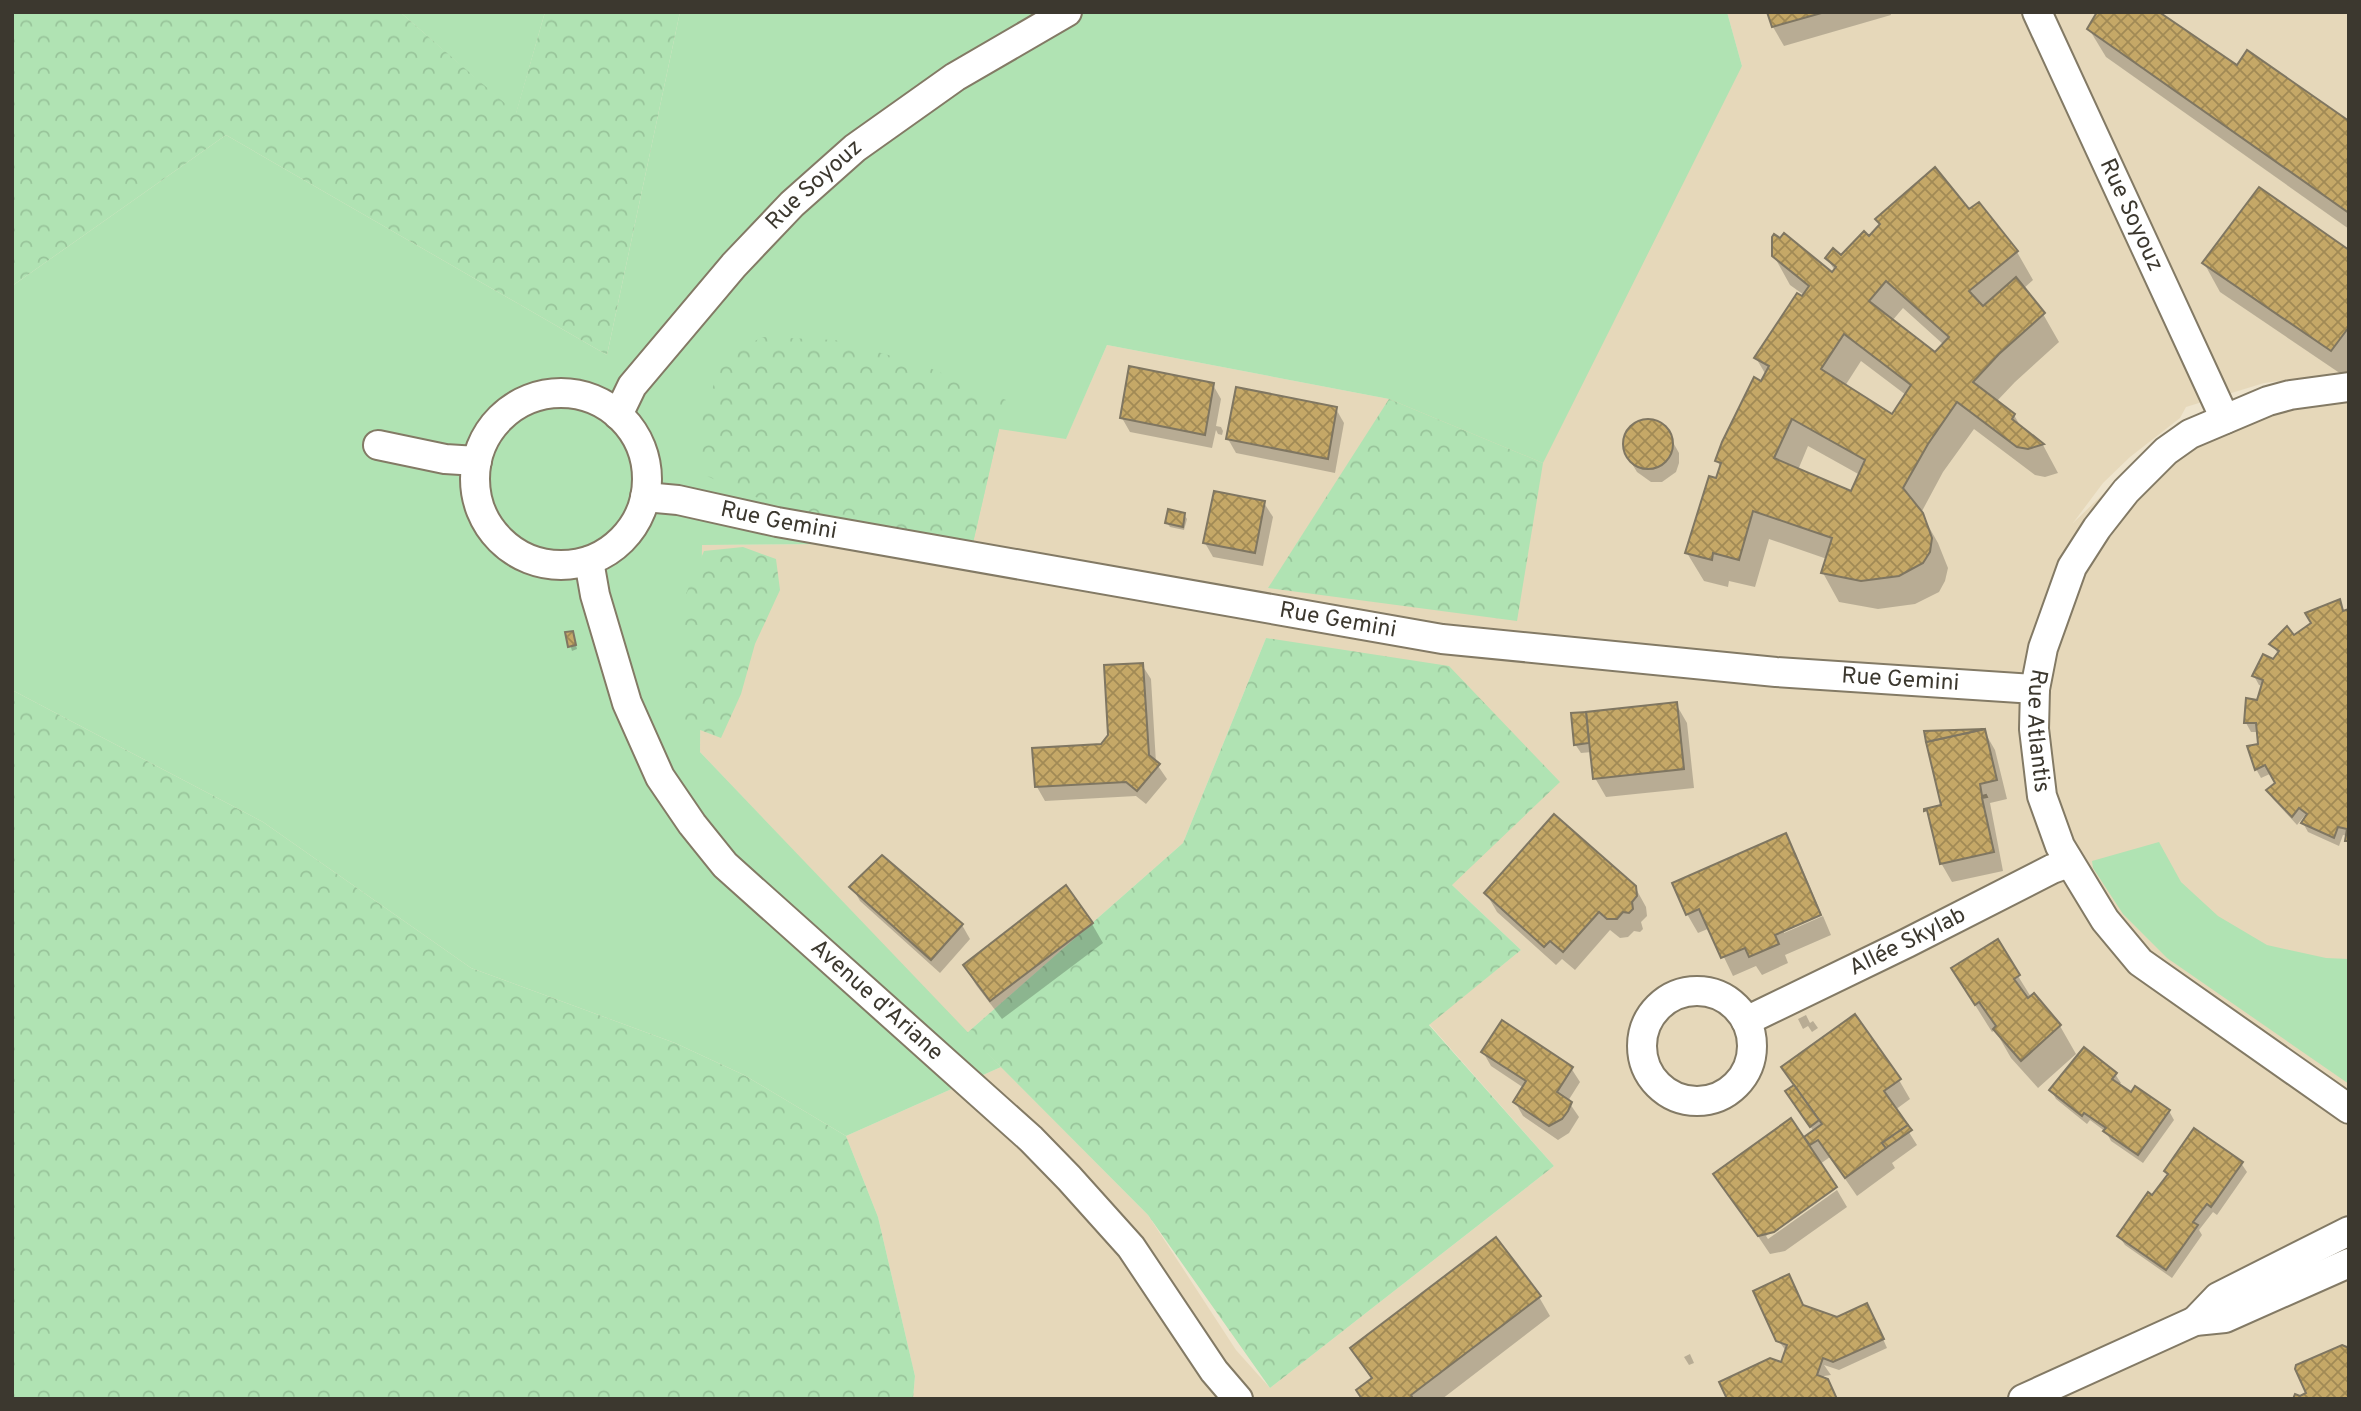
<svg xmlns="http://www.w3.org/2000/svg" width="2361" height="1411" viewBox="0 0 2361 1411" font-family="Overpass,sans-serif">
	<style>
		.built { fill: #e6d8ba }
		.grass { fill: #b0e3b3 }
		.forest { fill: url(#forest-crowns) }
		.shadow { fill: #0003; fill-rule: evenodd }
		.building { fill: url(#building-cross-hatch); stroke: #7f7661; stroke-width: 2; fill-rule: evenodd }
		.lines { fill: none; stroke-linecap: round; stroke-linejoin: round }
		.minor-casing { stroke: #837a65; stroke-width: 32 }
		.minor { stroke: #fff; stroke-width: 28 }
		.labels { text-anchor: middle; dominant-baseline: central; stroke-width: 5; stroke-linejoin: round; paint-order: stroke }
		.street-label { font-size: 23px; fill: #3c382f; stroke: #fff }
	</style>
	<defs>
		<pattern id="forest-crowns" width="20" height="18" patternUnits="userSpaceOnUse" patternTransform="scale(1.75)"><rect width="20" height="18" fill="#b0e3b3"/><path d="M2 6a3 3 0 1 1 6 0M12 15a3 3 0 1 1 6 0" fill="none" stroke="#98c49a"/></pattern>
		<pattern id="building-cross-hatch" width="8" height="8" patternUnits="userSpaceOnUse" patternTransform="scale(1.75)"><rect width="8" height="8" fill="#c5a867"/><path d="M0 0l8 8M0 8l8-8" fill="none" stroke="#a18a55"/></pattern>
	</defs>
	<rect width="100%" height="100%" fill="#eee4cd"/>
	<!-- built -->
	<path class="built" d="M1727 12H2349V372L2264 383 2186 407 2180 418 2130 457 2103 483 2073 523 2178 422 2307 387 2349 382V1399H913L915 1376 878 1217 846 1136 1001 1067 1148 1215 1236 1350 1270 1388 1554 1166 1429 1024 1521 950 1452 885 1266 638 1183 843 967 1033 700 752 702 545 973 543 999 428 1066 438 1107 345 1389 399 1742 66Z"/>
	<!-- grass -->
	<g class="grass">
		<path d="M400 12H545L516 114Z"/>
		<path d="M680 12H1727L1742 66 1543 463 1389 399 1107 345 1066 439 999 429 973 543 702 545 700 752 1001 1067 846 1136 744 1075 675 1043 471 968 263 822 12 690V286L226 135 607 355Z"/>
		<path d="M2159 842 2181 882 2218 916 2267 945 2326 958 2349 959V1084L2167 958 2123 914 2093 868 2092 861Z"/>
	</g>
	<!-- forest -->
	<g class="forest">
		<path d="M12 12H400L516 113 545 12H680L607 355 226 135 12 286Z"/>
		<path d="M763 337 835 340 920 364 1006 400 973 543 815 514 745 494 705 475 699 426 724 356Z"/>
		<path d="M1389 399 1543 463 1517 621 1268 588Z"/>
		<path d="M743 547 776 559 780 590 755 644 741 694 721 738 682 723 683 601 704 551Z"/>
		<path d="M1266 638 1449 666 1560 782 1452 885 1521 950 1429 1025 1554 1166 1270 1388 1148 1215 967 1033 1183 843Z"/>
		<path d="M12 690 263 822 471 968 675 1043 744 1075 846 1136 878 1217 915 1376 913 1399H12Z"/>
	</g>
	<!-- shadow -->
	<g class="shadow">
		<path d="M1769 12H1890L1891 15 1784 46 1773 27Z"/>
		<path d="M2089 29 2237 68 2349 123V229L2106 57Z"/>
		<path d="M1979 204 2017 252 2033 280 2023 289 2043 314 2059 342 2015 382 1996 402 2014 415 2022 429 2043 445 2058 473 2045 477 2035 475 1974 429 1943 472 1921 513 1938 543 1948 568 1945 581 1939 592 1915 604 1878 609 1839 602 1823 573 1827 559 1769 539 1755 587 1729 581 1728 587 1704 581 1687 553 1721 468 1717 460 1766 375 1756 358 1804 295 1790 285 1774 256 1832 274 1835 271 1827 258H1841L1869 238 1969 212ZM1903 308 1944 345 1935 354 1892 321ZM1861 361 1906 395 1892 416 1845 386ZM1808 446 1860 475 1852 493 1798 470Z"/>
		<path d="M2349 252 2347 378 2220 292 2204 263Z"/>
		<path d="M1213 385 1221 399 1216 426 1221 427 1223 431 1222 435 1218 434 1216 430 1212 448 1130 432 1122 418Z"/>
		<path d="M1336 409 1344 423 1335 473 1236 453 1228 439Z"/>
		<path d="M1641 421H1651L1665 428 1679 453V463L1676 472 1662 482H1651L1637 472 1628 457 1625 440 1627 432Z"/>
		<path d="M1264 503 1273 517 1263 566 1213 557 1205 543Z"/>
		<path d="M1184 515 1187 519 1184 530 1170 527 1167 523Z"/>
		<path d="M2339 601 2345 612 2349 611V843L2348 836 2343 835 2339 846 2308 832 2303 823 2308 815 2306 814 2297 825 2273 799 2268 790 2278 784 2272 773 2261 778 2256 769 2260 745 2258 732H2251L2246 723 2258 702 2263 686 2259 685 2254 676 2273 662 2278 654 2272 644 2294 637Z"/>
		<path d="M567 634 574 637 577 649 572 651Z"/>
		<path d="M1142 665 1151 679 1156 763 1167 779 1146 804 1136 796 1045 801 1037 787 1102 746 1110 735Z"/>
		<path d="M1676 704 1687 723 1694 788 1606 797 1595 778 1592 752 1581 753 1575 744 1573 715Z"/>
		<path d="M1984 731 1995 750 2007 799 1990 803 2003 871 1952 882 1941 863 1943 806Z"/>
		<path d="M1785 836 1796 854 1821 913 1784 930V933L1823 916 1831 935 1785 955 1788 963 1762 975 1756 966 1733 976 1710 928 1698 933 1687 914Z"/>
		<path d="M852 887 962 925 970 939 940 973 860 901Z"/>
		<path d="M1635 887 1646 907 1647 916 1641 922 1643 929 1640 932 1634 931 1628 937 1620 938 1610 930 1575 970 1562 959 1556 965 1497 912 1486 893Z"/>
		<path d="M1092 924 1103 943 1002 1019 976 985 965 966Z"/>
		<path d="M1997 942 2031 997 2060 1026 2076 1054 2038 1088 2011 1058 1995 1030 1992 1032 1970 997Z"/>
		<path d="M1806 1015 1810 1023 1813 1021 1818 1028 1812 1032 1808 1026 1803 1029 1798 1019Z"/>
		<path d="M1483 1052 1571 1068 1580 1082 1568 1101 1579 1117 1569 1133 1558 1140 1523 1116 1515 1102 1524 1088 1491 1066Z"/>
		<path d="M1783 1067 1899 1080 1910 1099 1895 1110 1917 1145 1892 1163 1895 1168 1857 1196 1830 1157 1820 1164 1835 1187 1766 1236 1768 1239 1837 1190 1847 1207 1785 1251 1770 1254 1716 1174 1804 1139 1814 1132 1793 1101 1806 1098 1796 1084H1793Z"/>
		<path d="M2115 1074 2121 1083 2118 1085 2132 1095 2169 1111 2174 1120 2143 1163 2111 1141 2106 1132 2090 1120 2087 1124 2056 1099 2051 1090Z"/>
		<path d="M2241 1163 2247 1172 2217 1215 2213 1212 2199 1230 2202 1235 2172 1278 2125 1245 2119 1236 2168 1175 2166 1171Z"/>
		<path d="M1539 1297 1550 1316 1442 1399H1363L1372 1380 1352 1348Z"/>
		<path d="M1803 1307 1837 1319 1872 1314 1887 1348 1839 1370 1824 1365 1831 1375 1824 1376 1823 1379 1782 1364 1786 1351 1778 1340Z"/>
		<path d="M1690 1354 1694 1363 1689 1365 1684 1357Z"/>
	</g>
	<!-- building -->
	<g class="building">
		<path d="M1767 12H1825L1772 27Z"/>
		<path d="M2097 12H2159L2237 65 2247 50 2349 121V213L2087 29Z"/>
		<path d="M1935 167 1969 209 1979 202 2018 251 1969 291 1983 306 2016 277 2045 313 1999 354 1973 382 2015 414 2012 419 2044 444 2028 449 2017 447 1957 402 1928 444 1903 488 1923 513 1932 538 1930 552 1923 563 1899 576 1861 581 1821 573 1832 538 1753 511 1739 560 1713 553 1712 560 1685 553 1709 476 1716 478 1721 463 1715 461 1722 442 1754 377 1761 381 1769 366 1754 358 1797 293 1802 296 1809 286 1772 256V237L1774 234 1780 238 1784 233 1832 272 1836 267 1825 258 1833 248 1841 255 1864 231 1869 236 1880 224 1875 219ZM1886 281 1949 337 1935 352 1869 301ZM1844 334 1911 385 1892 414 1821 369ZM1792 419 1865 460 1851 491 1774 458Z"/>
		<path d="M2259 187 2349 250V327L2331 351 2202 263Z"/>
		<path d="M1129 366 1214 383 1205 435 1120 418Z"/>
		<path d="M1236 387 1337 407 1328 459 1226 439Z"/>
		<circle cx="1648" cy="444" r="25"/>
		<path d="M1214 491 1265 501 1255 553 1203 543Z"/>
		<path d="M1168 509 1185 513 1183 527 1165 523Z"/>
		<path d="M2340 599 2343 611 2349 609V841H2345L2347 829 2338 827 2334 838 2301 823 2307 814 2299 808 2292 817 2266 790 2275 783 2265 765 2255 770 2247 746 2258 744 2256 723H2244L2246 698 2257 700 2263 680 2252 676 2263 654 2273 659 2279 651 2269 644 2287 626 2294 635 2311 623 2305 613Z"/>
		<path d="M573 631 576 645 568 647 565 632Z"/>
		<path d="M1143 663 1149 755 1160 764 1137 791 1126 782 1035 787 1032 748 1101 744 1108 735 1104 665Z"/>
		<path d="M1677 702 1684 769 1593 779 1586 712Z"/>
		<path d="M1586 712 1589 743 1574 745 1571 713Z"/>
		<path d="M1985 729 1997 780 1980 784 1982 796 1986 795 1987 797 1982 798 1994 852 1940 864 1927 810 1924 811V809L1941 805 1926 742Z"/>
		<path d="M1985 729 1926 742 1924 731Z"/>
		<path d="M1554 814 1636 886 1637 896 1632 902 1633 909 1629 913 1623 912 1617 919H1607L1599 912 1563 952 1550 941 1544 947 1484 893Z"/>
		<path d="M1786 833 1821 915 1775 935 1779 944 1749 957 1745 948 1721 958 1699 909 1686 915 1672 883Z"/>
		<path d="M882 855 963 924 931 960 849 887Z"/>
		<path d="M1066 885 1093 923 990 1001 963 965Z"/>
		<path d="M1998 939 2020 975 2014 979 2028 998 2034 993 2061 1025 2021 1061 1993 1029 1996 1026 1979 1002 1975 1005 1951 968Z"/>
		<path d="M1855 1014 1901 1079 1884 1091 1908 1125 1882 1143 1886 1148 1845 1178 1818 1140 1810 1145 1804 1137 1822 1124 1781 1067Z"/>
		<path d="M1502 1020 1573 1067 1557 1092 1572 1102 1568 1111 1562 1119 1549 1126 1513 1102 1526 1081 1481 1052Z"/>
		<path d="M2084 1047 2117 1073 2112 1079 2131 1092 2135 1086 2170 1110 2138 1155 2103 1131 2106 1128 2084 1113 2082 1116 2049 1090Z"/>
		<path d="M1794 1085 1819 1120 1810 1127 1785 1091Z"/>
		<path d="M1791 1118 1837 1187 1774 1232 1758 1236 1713 1174Z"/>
		<path d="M1908 1125 1912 1130 1886 1148 1882 1143Z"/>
		<path d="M2194 1128 2243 1162 2211 1207 2207 1204 2193 1222 2198 1225 2166 1270 2117 1236 2148 1192 2152 1195 2168 1174 2164 1171Z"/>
		<path d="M1496 1237 1541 1296 1411 1395 1413 1399H1362L1356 1390 1372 1378 1350 1348Z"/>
		<path d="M1789 1274 1803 1305 1837 1317 1867 1303 1884 1339 1833 1362 1823 1358 1817 1375 1828 1379 1837 1399H1727L1719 1382 1770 1358 1781 1362 1787 1345 1776 1341 1753 1291Z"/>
		<path d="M2342 1345 2349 1348V1399H2293L2295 1394 2300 1396 2306 1393 2295 1369 2296 1365Z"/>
	</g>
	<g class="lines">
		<defs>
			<g id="minor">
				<path id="s1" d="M2037 12 2225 419"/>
				<path id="s2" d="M2349 387 2290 395 2268 401 2190 434 2166 451 2126 491 2097 528 2072 567 2043 648 2035 689 2034 729 2042 796 2060 846 2105 920 2140 962 2349 1109"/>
				<circle cx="561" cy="479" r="86"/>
				<path id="s3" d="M618 415 632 386 734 265 792 204 855 148 955 77 1067 12"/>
				<path d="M378 445 445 459 477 461"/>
				<path id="s4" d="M645 497 678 500 777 522 1442 639 1776 672 2035 689"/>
				<path id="s5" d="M589 561 595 595 627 703 660 777 692 824 725 865 1031 1139 1069 1178 1131 1247 1214 1371 1238 1399"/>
				<circle cx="1697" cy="1046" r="55"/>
				<path id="s6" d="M1746 1021 1907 943 2052 869 2069 863"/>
				<path d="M2195 1321 2218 1297 2349 1231"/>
				<path d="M2023 1399 2195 1321 2225 1318 2349 1263"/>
			</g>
		</defs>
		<!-- minor casing -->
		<use href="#minor" class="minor-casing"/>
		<!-- minor -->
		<use href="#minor" class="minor"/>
	</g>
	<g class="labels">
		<!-- street labels -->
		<g class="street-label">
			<text stroke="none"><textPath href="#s3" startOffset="304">Rue Soyouz</textPath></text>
			<text stroke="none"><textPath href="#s1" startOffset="224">Rue Soyouz</textPath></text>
			<text stroke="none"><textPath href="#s4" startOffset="136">Rue Gemini</textPath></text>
			<text stroke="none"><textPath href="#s4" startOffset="704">Rue Gemini</textPath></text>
			<text stroke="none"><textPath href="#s4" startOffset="1270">Rue Gemini</textPath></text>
			<text stroke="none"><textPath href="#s2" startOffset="516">Rue Atlantis</textPath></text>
			<text stroke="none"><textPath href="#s6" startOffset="180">Allée Skylab</textPath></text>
			<text stroke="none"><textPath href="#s5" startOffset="541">Avenue d'Ariane</textPath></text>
		</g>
	</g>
	<!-- border -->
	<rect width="2361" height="1411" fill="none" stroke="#3c382f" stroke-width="28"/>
</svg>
